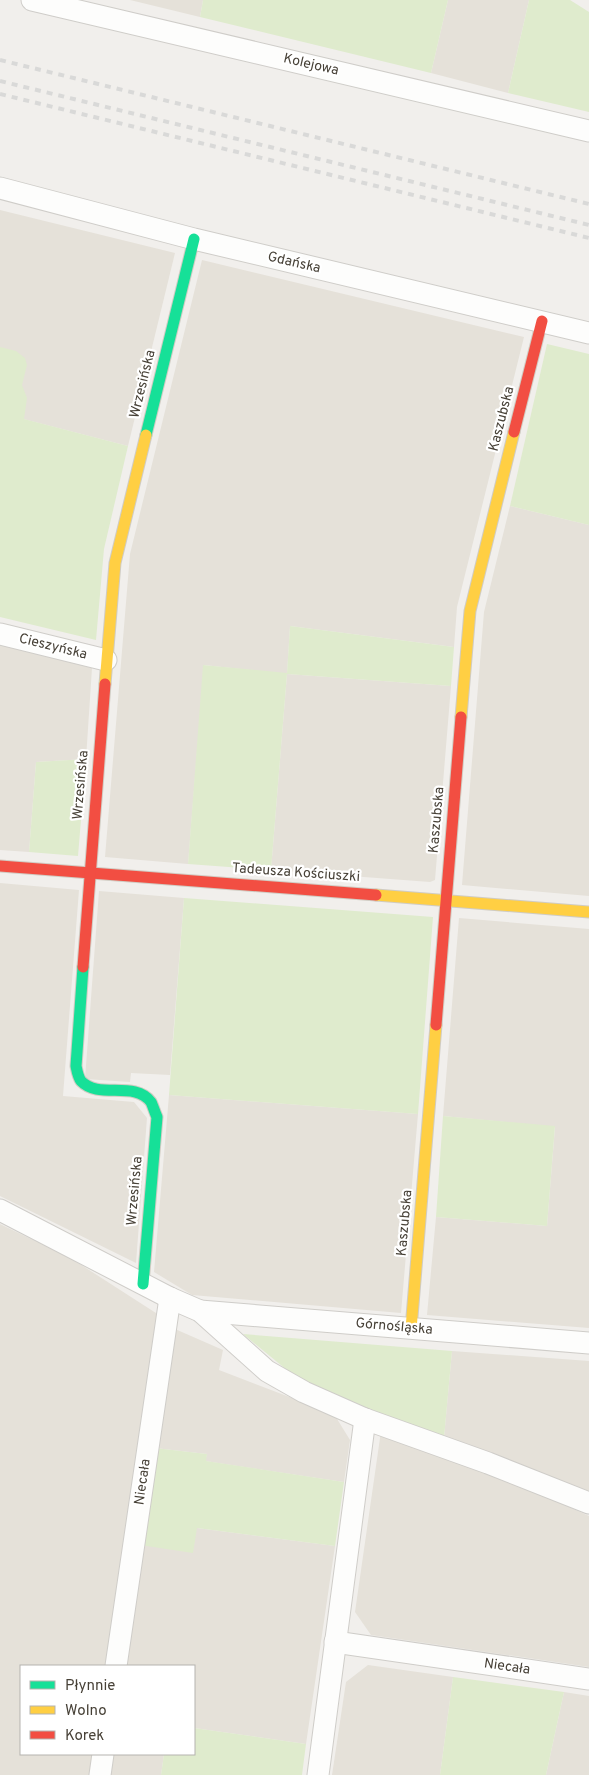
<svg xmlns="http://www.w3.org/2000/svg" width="589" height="1775" viewBox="0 0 589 1775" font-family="Overpass,sans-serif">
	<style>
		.residential { fill: #e5e1d9 }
		.green { fill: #dfebcd }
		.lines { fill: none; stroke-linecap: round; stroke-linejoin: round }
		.street-casing { stroke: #cfcdc9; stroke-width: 23 }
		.fast-casing { stroke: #d0ccc3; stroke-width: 13 }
		.slow-casing { stroke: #d0ccc3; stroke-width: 13 }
		.jam-casing { stroke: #d0ccc3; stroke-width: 13 }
		.street { stroke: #fdfdfc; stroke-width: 21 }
		.fast { stroke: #16e098; stroke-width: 11 }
		.slow { stroke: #ffcf43; stroke-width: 11 }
		.jam { stroke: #f24e42; stroke-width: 11 }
		.rail { stroke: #d9d9d8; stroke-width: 4; stroke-dasharray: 6 6; stroke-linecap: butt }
		.labels { text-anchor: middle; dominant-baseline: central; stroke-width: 4.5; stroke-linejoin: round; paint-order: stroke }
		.street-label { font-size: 14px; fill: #474137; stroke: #fff }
	</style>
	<rect width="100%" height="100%" fill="#f1efec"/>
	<!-- residential -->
	<g class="residential">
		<path d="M130 0H203L200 17Z"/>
		<path d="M448 0H529L508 93 431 73Z"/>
		<path d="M0 210 175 253 128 446 0 413Z"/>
		<path d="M202 260 524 337 457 607 454 647 290 626 287 674 451 686 435 880 430 882 271 870 287 674 204 665 188 864 105 857 130 554Z"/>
		<path d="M510 506 589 525V896L462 885 484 612Z"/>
		<path d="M0 645 92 668 86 759 36 762 29 852 0 850Z"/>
		<path d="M0 883 79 890 63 1096 134 1102 147 1118 136 1263 0 1196Z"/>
		<path d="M99 891 184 898 170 1075 131 1073 130 1082 85 1079Z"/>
		<path d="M459 918 589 929V1328L427 1315 436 1217 547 1226 555 1127 443 1116Z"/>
		<path d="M169 1095 418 1114 401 1313 192 1295 154 1272Z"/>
		<path d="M0 1224 72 1259 159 1315 106 1666H21V1754H93L90 1775H0Z"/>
		<path d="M175 1329 223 1350 219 1370 334 1414 350 1440 344 1482 205 1461 207 1454 155 1448Z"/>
		<path d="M452 1351 589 1361V1491L444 1438Z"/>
		<path d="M381 1431 483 1468 589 1516V1667L371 1635 355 1612Z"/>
		<path d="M197 1528 335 1546 306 1744 194 1728V1666H124L140 1545Z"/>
		<path d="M368 1665 453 1677 440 1775H332L346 1682Z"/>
		<path d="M564 1692 589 1696V1775H546Z"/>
		<path d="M112 1754H164L161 1775H109Z"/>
	</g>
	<!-- green -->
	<g class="green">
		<path d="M203 0H448L431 73 200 17Z"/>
		<path d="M529 0H570L589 12V112L508 93Z"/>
		<path d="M547 344 589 354V525L510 506Z"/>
		<path d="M0 347 16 351 25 358 27 365 22 385 27 398 24 419 128 446 104 549 96 640 0 617Z"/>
		<path d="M290 626 454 647 451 686 287 674 271 870 188 864 203 665 287 673Z"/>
		<path d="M86 759 78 856 29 852 36 762Z"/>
		<path d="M184 898 433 917 418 1114 169 1095Z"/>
		<path d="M443 1116 555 1126 547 1226 436 1217Z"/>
		<path d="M243 1334 452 1351 444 1438 310 1389Z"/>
		<path d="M155 1448 207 1454 206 1461 344 1482 335 1546 197 1528 193 1553 140 1545Z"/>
		<path d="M453 1677 564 1692 546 1775H440Z"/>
		<path d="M194 1728 306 1744 302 1775H161L164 1754H194Z"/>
	</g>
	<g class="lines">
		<defs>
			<g id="street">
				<path d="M32 0 589 131"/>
				<path d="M0 188 194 239 589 333"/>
				<path d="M0 634 106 660"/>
				<path d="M0 1210 170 1298 200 1311 267 1371 304 1392 365 1419 488 1463 589 1503"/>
				<path d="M200 1311 589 1343"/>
				<path d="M335 1642 589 1679"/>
				<path d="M116 1666 170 1298"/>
				<path d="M100 1775 103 1754"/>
				<path d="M318 1775 365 1419"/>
			</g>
			<g id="fast">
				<path d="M146 435 194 239"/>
				<path d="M83 967 76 1066C77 1071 78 1077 81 1081 99 1100 134 1080 151 1102 153 1106 155 1113 157 1117L143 1284"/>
			</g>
			<g id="slow">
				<path d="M105 684 115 563 146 435"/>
				<path d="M461 717 470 611 514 432"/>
				<path d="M376 895 589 912"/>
				<path d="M411 1329 436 1025"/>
			</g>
			<g id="jam">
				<path d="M514 432 542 321"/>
				<path d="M0 866 376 895"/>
				<path d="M83 967 105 684"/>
				<path d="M436 1025 461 717"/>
			</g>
		</defs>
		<!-- street casing -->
		<use href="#street" class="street-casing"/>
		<!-- fast casing -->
		<use href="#fast" class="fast-casing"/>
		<!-- slow casing -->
		<use href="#slow" class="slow-casing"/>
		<!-- jam casing -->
		<use href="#jam" class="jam-casing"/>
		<!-- street -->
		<use href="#street" class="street"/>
		<!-- fast -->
		<use href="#fast" class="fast"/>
		<!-- slow -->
		<use href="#slow" class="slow"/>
		<!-- jam -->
		<use href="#jam" class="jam"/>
		<!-- rail -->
		<g class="rail">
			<path d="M0 60 589 204"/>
			<path d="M0 81 589 225"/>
			<path d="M0 94 589 238"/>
		</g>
	</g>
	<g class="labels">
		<!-- street labels -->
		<g class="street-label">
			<text transform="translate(311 65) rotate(13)">Kolejowa</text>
			<text transform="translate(294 263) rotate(13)">Gdańska</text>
			<text transform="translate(143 384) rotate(-76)">Wrzesińska</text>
			<text transform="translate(502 419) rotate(-76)">Kaszubska</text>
			<text transform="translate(53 647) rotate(14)">Cieszyńska</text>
			<text transform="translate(81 785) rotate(-85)">Wrzesińska</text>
			<text transform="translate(437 820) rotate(-85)">Kaszubska</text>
			<text transform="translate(296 873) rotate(4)">Tadeusza Kościuszki</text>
			<text transform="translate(135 1191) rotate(-85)">Wrzesińska</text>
			<text transform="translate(405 1223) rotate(-85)">Kaszubska</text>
			<text transform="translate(394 1327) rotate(5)">Górnośląska</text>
			<text transform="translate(143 1482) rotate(-82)">Niecała</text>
			<text transform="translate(507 1667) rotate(8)">Niecała</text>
		</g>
	</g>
	<!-- legend -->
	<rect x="20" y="1665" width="175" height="90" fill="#ffffff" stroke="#b5b3af"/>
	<rect x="30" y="1681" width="25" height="8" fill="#16e098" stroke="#b5b3af"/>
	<text x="65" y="1690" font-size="15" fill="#474137">Płynnie</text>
	<rect x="30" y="1706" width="25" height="8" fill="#ffcf43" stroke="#b5b3af"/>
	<text x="65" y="1715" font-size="15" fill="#474137">Wolno</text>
	<rect x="30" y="1731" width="25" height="8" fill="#f24e42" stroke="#b5b3af"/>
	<text x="65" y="1740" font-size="15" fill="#474137">Korek</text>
</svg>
